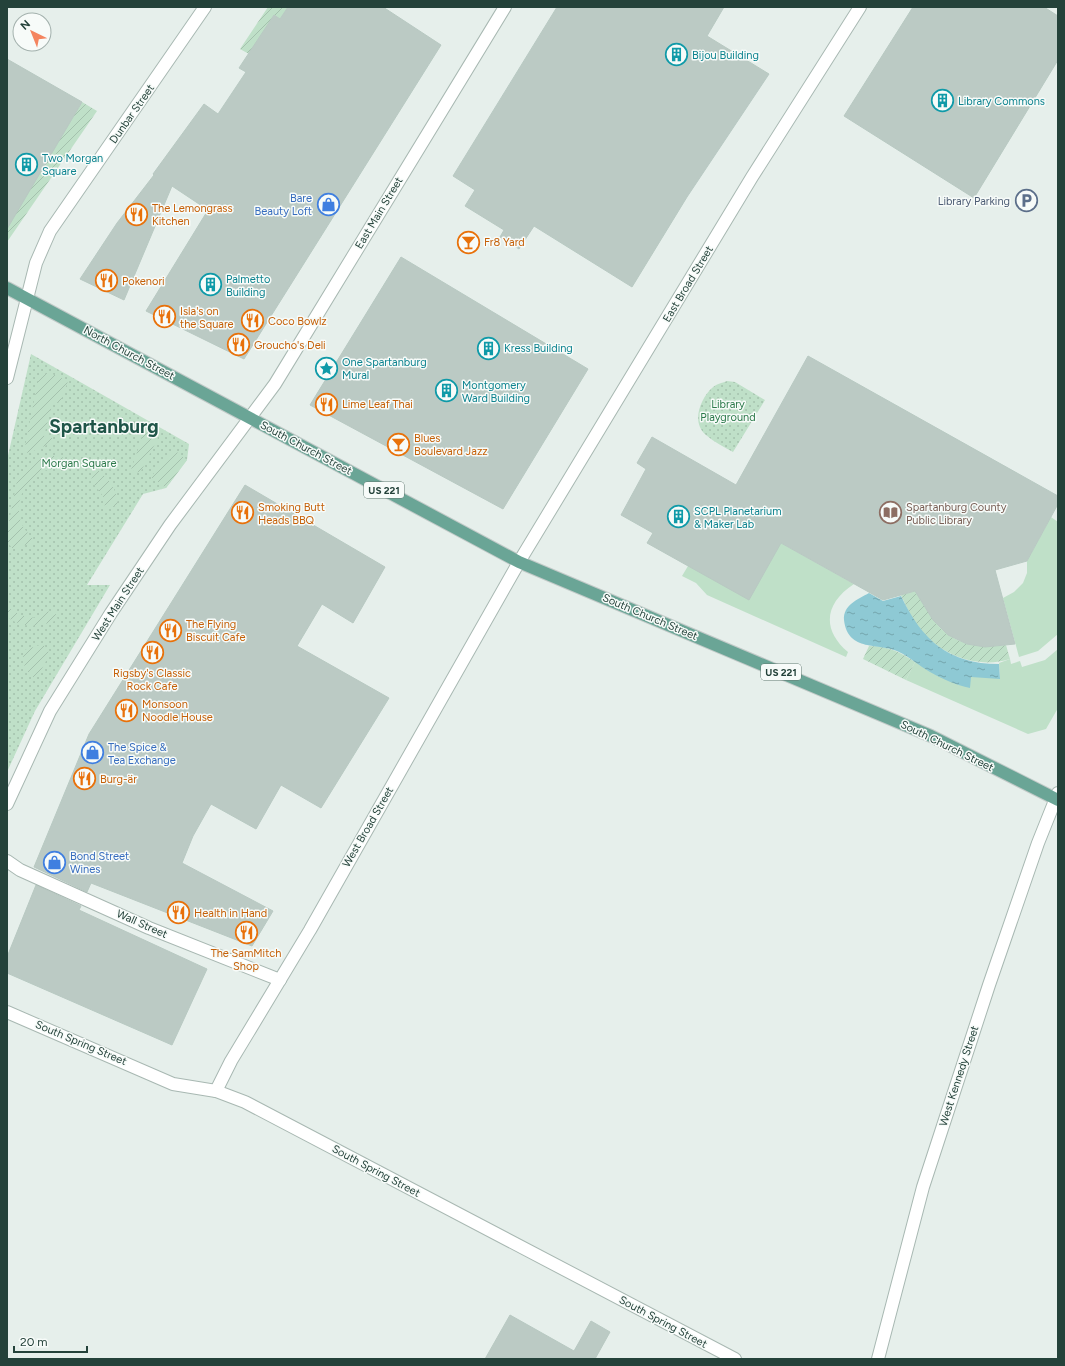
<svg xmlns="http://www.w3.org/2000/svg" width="1065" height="1366" viewBox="0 0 1065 1366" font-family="Figtree,sans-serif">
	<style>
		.grass { fill: #bfe0c8 }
		.park { fill: url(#park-dots) }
		.garden { fill: url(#garden-furrows) }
		.water { fill: url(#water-ripples) }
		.building { fill: #bbcac4; stroke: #b8c9c2 }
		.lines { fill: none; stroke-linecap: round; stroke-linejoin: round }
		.minor-casing { stroke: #a8b8b2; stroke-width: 14 }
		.major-casing { stroke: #c2cac8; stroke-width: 14 }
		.minor { stroke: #fff; stroke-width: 12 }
		.major { stroke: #6aa596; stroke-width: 12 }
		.labels { text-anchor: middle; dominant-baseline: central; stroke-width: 3; stroke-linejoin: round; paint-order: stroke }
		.shield { fill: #f7fbf9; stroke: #637a73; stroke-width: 1 }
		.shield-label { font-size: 10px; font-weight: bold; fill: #24423a }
		.culture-label { font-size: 11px; fill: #0d838f; stroke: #f7fbf9; text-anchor: start }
		.street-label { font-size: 11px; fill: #24423a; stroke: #f7fbf9 }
		.shop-label { font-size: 11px; fill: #366cbe; stroke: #f7fbf9; text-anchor: start }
		.service-label { font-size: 11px; fill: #4e5e75; stroke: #f7fbf9; text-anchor: end }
		.food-label { font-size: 11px; fill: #c56008; stroke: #f7fbf9; text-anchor: start }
		.park-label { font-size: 11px; fill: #2d7a4b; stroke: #f7fbf9 }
		.education-label { font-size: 11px; fill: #785e54; stroke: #f7fbf9; text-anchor: start }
		.town-label { font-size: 19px; font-weight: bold; fill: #1f5548; stroke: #f7fbf9 }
	</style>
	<defs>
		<pattern id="park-dots" width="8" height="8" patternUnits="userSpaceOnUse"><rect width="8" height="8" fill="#bfe0c8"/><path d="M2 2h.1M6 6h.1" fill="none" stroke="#a4c1ad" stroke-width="1.8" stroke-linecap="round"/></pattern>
		<pattern id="garden-furrows" width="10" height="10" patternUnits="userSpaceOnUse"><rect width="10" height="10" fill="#bfe0c8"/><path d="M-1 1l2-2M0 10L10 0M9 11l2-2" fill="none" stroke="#a4c1ad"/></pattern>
		<pattern id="water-ripples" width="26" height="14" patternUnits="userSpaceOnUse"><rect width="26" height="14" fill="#8ec9d4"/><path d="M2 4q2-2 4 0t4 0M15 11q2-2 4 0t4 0" fill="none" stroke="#74a5ad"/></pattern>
	</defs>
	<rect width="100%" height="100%" fill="#e6efeb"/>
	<!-- grass -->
	<g class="grass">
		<path d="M1051 517 1058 522V634L1038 651 1019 657 1003 598 1014 592 1023 583 1027 573V561Z"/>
		<path d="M781 543 854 584C825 603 821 629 848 652L846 657 707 595 696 583 682 576 688 566Z"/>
		<path d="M1058 649V708L1046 729 1028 734 906 680 915 662 971 676 1000 678 999 663 1010 659 1011 664 1020 661 1022 667 1045 660Z"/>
	</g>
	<!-- park -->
	<g class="park">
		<path d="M31 354 189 444 187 460 166 488 143 494 87 585H110L35 711 7 772V460Z"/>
		<path d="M727 381 735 382 765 400 733 452C724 447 714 442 706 435 691 423 700 399 712 388 716 384 722 383 727 381Z"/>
	</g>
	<!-- garden -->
	<g class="garden">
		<path d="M268 7H288L280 19 274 15 249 54 240 49Z"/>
		<path d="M82 102 97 111 7 242V225Z"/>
		<path d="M50 373 68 381 60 403 53 401 44 436 52 438 51 443 29 453 24 452 38 381 44 374Z"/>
		<path d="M145 424 156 431 158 438 140 473 131 470 142 438 139 435Z"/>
		<path d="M173 449 187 460 166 488 151 477Z"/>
		<path d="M52 456H63L60 468C55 469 49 469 44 471 25 479 14 502 21 522 23 528 28 533 32 538L31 543 13 549 7 542V532L18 476 40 459Z"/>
		<path d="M96 469C109 478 117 489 118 506L105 507 103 496 91 480Z"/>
		<path d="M918 590C934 634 960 651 1006 645L1010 659C979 669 944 656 923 633 913 622 907 608 901 595Z"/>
		<path d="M7 606C17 615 27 618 40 618V614L54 610 58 620C39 627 24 629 7 617Z"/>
		<path d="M43 644 50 654 36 679C25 671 21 663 24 650Z"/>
		<path d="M869 646C888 646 900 652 915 662L906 680 863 659Z"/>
	</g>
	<!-- water -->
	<path class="water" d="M869 593 883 601 901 596C922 640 948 664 999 664L1000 679 971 677 970 688C956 685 942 679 930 672 919 666 910 657 899 652 879 642 848 653 844 620 843 605 858 599 869 593Z"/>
	<!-- building -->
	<g class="building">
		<path d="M288 7H383L441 45 244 359 146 311 208 210 172 186 124 300 80 279 117 223 154 175 153 174 204 104 218 114 246 72 239 68 274 15 280 19Z"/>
		<path d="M557 7H724L707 36 769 74 687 197 632 287 534 226 519 249 500 237 504 230 465 206 475 190 453 176Z"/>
		<path d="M913 7H1044L1058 16V60L974 198 844 116Z"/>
		<path d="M7 59 82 102 7 229Z"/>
		<path d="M401 257 588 369 503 509 310 405Z"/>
		<path d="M808 356 1058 496V504L1027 561 995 570 1015 644 985 647 967 644 948 635 933 620 915 591 883 600 781 543 749 600 647 543 653 533 621 515 646 469 637 463 652 437 736 485Z"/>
		<path d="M245 485 385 567 353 623 322 604 297 646 389 698 321 808 281 785 256 829 211 804 193 836 182 863 273 911 252 946 91 883 87 892 34 867 89 734Z"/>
		<path d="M36 885 81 906 79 910 207 969 172 1045 7 973V957Z"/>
		<path d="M510 1315 574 1351 591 1321 610 1332 595 1359H485Z"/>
	</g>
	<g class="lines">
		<defs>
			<g id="minor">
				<path d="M7 378 36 263 50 231 205 7"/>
				<path d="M7 804 50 711 111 613 170 525 275 384 505 7"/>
				<path d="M7 861 20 870 149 928 280 980"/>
				<path d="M7 1012 173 1084 216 1091 245 1102 735 1359"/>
				<path d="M216 1091 231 1061 310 930 519 562 752 177 860 7"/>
				<path d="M878 1359 923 1187 989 985 1038 843 1058 793"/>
			</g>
			<path id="major" d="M7 288 519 562 931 736 1058 800"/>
		</defs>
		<!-- minor casing -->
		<use href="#minor" class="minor-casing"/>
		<!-- major casing -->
		<use href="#major" class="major-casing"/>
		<!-- minor -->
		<use href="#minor" class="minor"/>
		<!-- major -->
		<use href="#major" class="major"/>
	</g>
	<!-- icons -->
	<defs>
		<symbol id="building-ring" viewBox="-11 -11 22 22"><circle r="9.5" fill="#f7fbf9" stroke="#0f9aa8" stroke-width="1.5"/><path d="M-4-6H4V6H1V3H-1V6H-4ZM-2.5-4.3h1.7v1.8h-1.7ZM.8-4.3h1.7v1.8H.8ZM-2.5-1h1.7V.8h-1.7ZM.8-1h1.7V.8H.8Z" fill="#0f9aa8"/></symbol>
		<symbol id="parking-ring" viewBox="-11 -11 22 22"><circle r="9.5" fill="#f7fbf9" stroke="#5c6f8a" stroke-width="1.5"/><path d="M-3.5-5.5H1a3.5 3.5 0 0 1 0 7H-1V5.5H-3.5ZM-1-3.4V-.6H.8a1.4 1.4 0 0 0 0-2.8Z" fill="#5c6f8a"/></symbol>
		<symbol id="shop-ring" viewBox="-11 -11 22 22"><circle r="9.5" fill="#f7fbf9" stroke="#3f7fe0" stroke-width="1.5"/><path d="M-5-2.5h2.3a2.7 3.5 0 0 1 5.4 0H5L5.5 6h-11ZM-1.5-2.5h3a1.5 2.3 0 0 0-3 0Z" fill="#3f7fe0"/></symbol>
		<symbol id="restaurant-ring" viewBox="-11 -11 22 22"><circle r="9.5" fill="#f7fbf9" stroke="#e8710a" stroke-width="1.5"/><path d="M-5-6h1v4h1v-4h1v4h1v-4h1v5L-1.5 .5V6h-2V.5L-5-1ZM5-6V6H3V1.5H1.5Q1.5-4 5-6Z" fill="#e8710a"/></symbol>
		<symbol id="bar-ring" viewBox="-11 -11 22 22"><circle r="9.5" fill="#f7fbf9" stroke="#e8710a" stroke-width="1.5"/><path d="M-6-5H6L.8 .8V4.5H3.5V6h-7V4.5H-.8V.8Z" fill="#e8710a"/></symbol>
		<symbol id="sight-ring" viewBox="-11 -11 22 22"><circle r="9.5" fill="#f7fbf9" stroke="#0f9aa8" stroke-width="1.5"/><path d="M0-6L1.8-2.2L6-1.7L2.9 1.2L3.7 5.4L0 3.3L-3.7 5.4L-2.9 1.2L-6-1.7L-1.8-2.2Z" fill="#0f9aa8"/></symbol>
		<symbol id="library-ring" viewBox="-11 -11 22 22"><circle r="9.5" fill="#f7fbf9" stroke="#8d6e63" stroke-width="1.5"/><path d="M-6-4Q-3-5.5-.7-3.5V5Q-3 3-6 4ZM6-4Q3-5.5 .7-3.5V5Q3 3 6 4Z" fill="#8d6e63"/></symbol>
	</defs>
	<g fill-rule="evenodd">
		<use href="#building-ring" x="664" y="42" width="25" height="25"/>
		<use href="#building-ring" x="930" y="88" width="25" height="25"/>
		<use href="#building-ring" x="14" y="152" width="25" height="25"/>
		<use href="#parking-ring" x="1014" y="188" width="25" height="25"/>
		<use href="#shop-ring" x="316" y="192" width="25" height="25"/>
		<use href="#restaurant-ring" x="124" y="202" width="25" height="25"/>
		<use href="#bar-ring" x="456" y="230" width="25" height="25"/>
		<use href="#restaurant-ring" x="94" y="268" width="25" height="25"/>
		<use href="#building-ring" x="198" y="272" width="25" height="25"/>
		<use href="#restaurant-ring" x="152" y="304" width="25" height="25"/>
		<use href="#restaurant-ring" x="240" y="308" width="25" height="25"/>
		<use href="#restaurant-ring" x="226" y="332" width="25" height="25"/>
		<use href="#building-ring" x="476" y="336" width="25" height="25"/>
		<use href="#sight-ring" x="314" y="356" width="25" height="25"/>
		<use href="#building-ring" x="434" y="378" width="25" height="25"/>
		<use href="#restaurant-ring" x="314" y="392" width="25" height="25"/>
		<use href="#bar-ring" x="386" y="432" width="25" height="25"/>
		<use href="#restaurant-ring" x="230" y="500" width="25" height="25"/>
		<use href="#library-ring" x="878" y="500" width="25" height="25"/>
		<use href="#building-ring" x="666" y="504" width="25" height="25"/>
		<use href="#restaurant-ring" x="158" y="618" width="25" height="25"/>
		<use href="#restaurant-ring" x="140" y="640" width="25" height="25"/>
		<use href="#restaurant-ring" x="114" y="698" width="25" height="25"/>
		<use href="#shop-ring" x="80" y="740" width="25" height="25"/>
		<use href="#restaurant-ring" x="72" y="766" width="25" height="25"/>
		<use href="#shop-ring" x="42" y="850" width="25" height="25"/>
		<use href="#restaurant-ring" x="166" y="900" width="25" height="25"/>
		<use href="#restaurant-ring" x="234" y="920" width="25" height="25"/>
	</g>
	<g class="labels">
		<!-- shield labels -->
		<g class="shield">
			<rect x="364" y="482" width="40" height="16" rx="3"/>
			<rect x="761" y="664" width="40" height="16" rx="3"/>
		</g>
		<g class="shield-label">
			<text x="384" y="490">US 221</text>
			<text x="781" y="672">US 221</text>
		</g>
		<!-- culture labels -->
		<g class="culture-label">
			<text x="692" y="55">Bijou Building</text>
			<text x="958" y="101">Library Commons</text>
			<text x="42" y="158">Two Morgan<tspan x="42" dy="13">Square</tspan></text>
			<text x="226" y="279">Palmetto<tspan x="226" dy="13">Building</tspan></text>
			<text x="504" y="348">Kress Building</text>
			<text x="342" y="362">One Spartanburg<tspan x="342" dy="13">Mural</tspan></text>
			<text x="462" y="385">Montgomery<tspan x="462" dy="13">Ward Building</tspan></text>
			<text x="694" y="511">SCPL Planetarium<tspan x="694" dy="13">&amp; Maker Lab</tspan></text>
		</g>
		<!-- street labels -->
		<g class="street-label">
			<text transform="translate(132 114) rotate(-55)">Dunbar Street</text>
			<text transform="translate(379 213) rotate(-59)">East Main Street</text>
			<text transform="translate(688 284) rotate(-59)">East Broad Street</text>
			<text transform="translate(129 353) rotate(28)">North Church Street</text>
			<text transform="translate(306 448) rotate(28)">South Church Street</text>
			<text transform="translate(118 604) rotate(-57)">West Main Street</text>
			<text transform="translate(650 617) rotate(23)">South Church Street</text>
			<text transform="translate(947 746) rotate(26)">South Church Street</text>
			<text transform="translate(368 827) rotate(-60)">West Broad Street</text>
			<text transform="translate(142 924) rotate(24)">Wall Street</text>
			<text transform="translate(81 1043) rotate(23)">South Spring Street</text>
			<text transform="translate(959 1076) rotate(-72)">West Kennedy Street</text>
			<text transform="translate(376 1171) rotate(28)">South Spring Street</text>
			<text transform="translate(663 1322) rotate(28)">South Spring Street</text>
		</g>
		<!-- shop labels -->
		<g class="shop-label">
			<text x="312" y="198" text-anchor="end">Bare<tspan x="312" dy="13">Beauty Loft</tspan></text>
			<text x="108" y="747">The Spice &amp;<tspan x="108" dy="13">Tea Exchange</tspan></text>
			<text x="70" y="856">Bond Street<tspan x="70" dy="13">Wines</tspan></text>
		</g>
		<!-- service labels -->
		<g class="service-label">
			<text x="1010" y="201">Library Parking</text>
		</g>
		<!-- food labels -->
		<g class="food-label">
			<text x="152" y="208">The Lemongrass<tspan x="152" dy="13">Kitchen</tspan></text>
			<text x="484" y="242">Fr8 Yard</text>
			<text x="122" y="281">Pokenori</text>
			<text x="180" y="311">Isla's on<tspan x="180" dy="13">the Square</tspan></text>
			<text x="268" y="321">Coco Bowlz</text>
			<text x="254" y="345">Groucho's Deli</text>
			<text x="342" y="404">Lime Leaf Thai</text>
			<text x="414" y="438">Blues<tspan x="414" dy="13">Boulevard Jazz</tspan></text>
			<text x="258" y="507">Smoking Butt<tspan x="258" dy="13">Heads BBQ</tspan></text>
			<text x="186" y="624">The Flying<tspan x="186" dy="13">Biscuit Cafe</tspan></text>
			<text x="152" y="673" text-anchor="middle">Rigsby's Classic<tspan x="152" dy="13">Rock Cafe</tspan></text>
			<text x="142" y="704">Monsoon<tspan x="142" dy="13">Noodle House</tspan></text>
			<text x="100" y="779">Burg-är</text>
			<text x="194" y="913">Health in Hand</text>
			<text x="246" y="953" text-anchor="middle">The SamMitch<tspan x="246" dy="13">Shop</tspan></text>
		</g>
		<!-- park labels -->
		<g class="park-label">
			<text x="728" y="404">Library<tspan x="728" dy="13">Playground</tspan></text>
			<text x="79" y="463">Morgan Square</text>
		</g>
		<!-- education labels -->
		<g class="education-label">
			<text x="906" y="507">Spartanburg County<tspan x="906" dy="13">Public Library</tspan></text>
		</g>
		<!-- town labels -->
		<g class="town-label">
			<text x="104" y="426">Spartanburg</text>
		</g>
	</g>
	<!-- border -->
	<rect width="1065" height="1366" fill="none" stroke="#24423a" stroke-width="16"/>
	<!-- north arrow -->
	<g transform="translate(32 32) rotate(317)"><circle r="19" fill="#f7fbf9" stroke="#a3b1ad"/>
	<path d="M0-3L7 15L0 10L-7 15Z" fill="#f4845f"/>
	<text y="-6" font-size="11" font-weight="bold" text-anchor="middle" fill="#24423a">N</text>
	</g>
	<!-- scale -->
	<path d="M14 1346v6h73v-6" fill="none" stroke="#24423a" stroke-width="2"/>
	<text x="20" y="1346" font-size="12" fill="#24423a" stroke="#f7fbf9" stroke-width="3" paint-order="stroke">20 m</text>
</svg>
